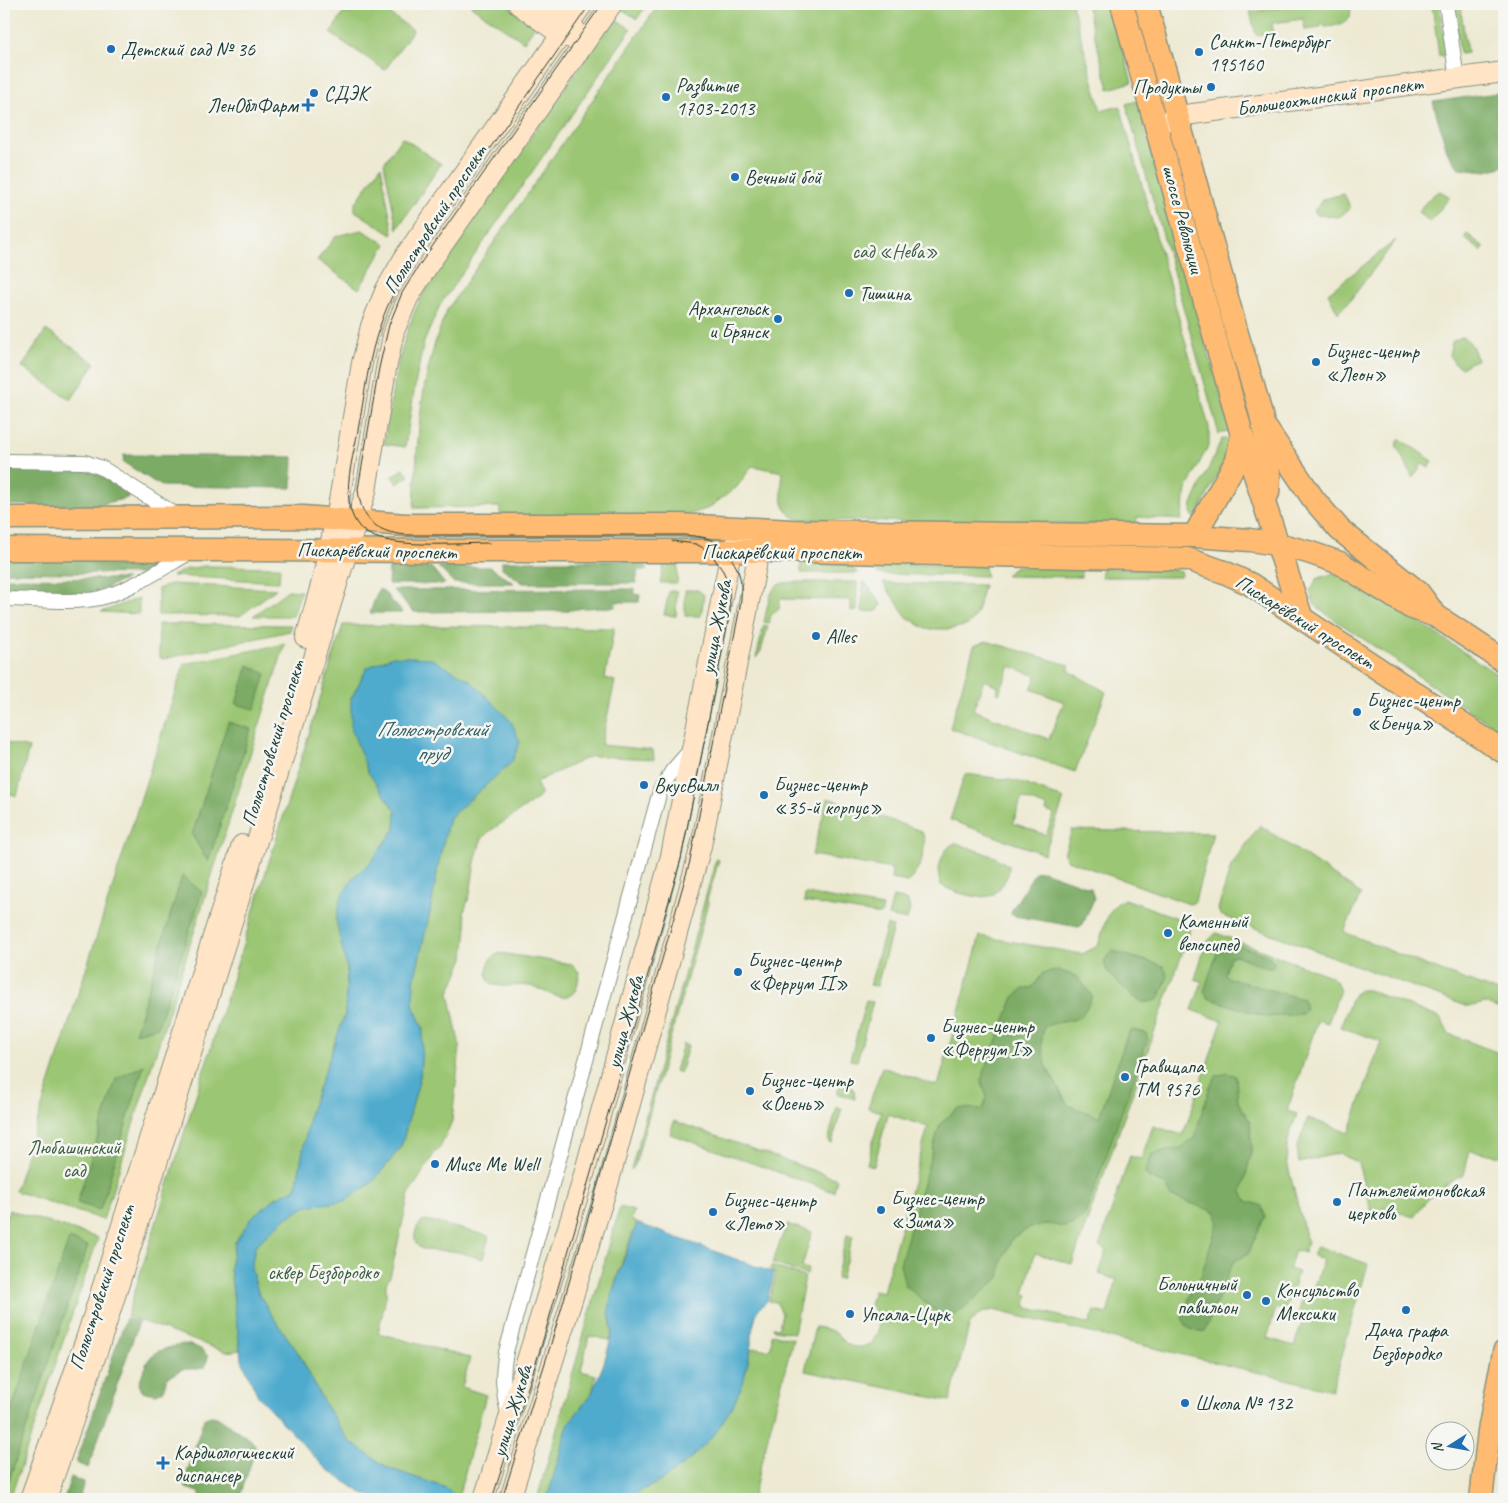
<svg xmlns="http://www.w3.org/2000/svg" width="1508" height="1503" viewBox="0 0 1508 1503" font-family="Caveat,sans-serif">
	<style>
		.green { fill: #9bc673; stroke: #5d8254; fill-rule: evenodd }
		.forest { fill: #7cab65; stroke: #4e744c }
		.water { fill: #50abce; stroke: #387481 }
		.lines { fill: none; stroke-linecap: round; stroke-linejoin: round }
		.street-casing { stroke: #869383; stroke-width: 16 }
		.secondary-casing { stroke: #869383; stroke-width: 22 }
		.primary-casing { stroke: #869383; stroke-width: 25 }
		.street { stroke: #fff; stroke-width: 14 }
		.secondary { stroke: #ffe4c6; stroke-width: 20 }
		.primary { stroke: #ffbb71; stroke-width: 22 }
		.tram { stroke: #1f3d34; stroke-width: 1 }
		.poi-dot { fill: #1f6fb2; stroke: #f6f6f2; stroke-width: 2 }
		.labels { text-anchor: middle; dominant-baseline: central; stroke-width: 5; stroke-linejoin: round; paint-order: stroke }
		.poi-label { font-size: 20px; fill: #1f3d34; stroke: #f6f6f2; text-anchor: start }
		.street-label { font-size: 20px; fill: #1f3d34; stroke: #f6f6f2 }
		.park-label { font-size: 20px; fill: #3e5f44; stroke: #f6f6f2 }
		.water-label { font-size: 21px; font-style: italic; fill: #2e5e62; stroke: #f6f6f2 }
	</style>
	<rect width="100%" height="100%" fill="#f6f6f2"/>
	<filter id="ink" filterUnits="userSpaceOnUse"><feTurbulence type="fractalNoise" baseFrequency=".02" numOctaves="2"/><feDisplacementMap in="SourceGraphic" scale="10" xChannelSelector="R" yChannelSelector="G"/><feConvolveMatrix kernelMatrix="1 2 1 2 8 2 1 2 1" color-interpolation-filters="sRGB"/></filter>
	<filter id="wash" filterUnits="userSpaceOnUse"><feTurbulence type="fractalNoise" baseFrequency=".0096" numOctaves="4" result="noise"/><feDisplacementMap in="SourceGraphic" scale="20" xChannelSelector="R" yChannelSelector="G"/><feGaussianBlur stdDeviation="1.12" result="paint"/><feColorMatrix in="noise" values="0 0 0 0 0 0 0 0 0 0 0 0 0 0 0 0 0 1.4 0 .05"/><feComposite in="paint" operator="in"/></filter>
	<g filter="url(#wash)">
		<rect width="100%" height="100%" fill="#ede9d2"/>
		<!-- green -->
		<g class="green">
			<path d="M357 4H375L413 30 385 70 330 33 345 11 350 14Z"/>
			<path d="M473 4H506L535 26 524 42 471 6Z"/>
			<path d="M623 4H647L637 19 620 8Z"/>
			<path d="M659 4H1072L1101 111 1120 106 1209 427V444L1186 490 1181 520 1137 517 1136 525 801 520C778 514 781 491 783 472L752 466 737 487 707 509 680 517 500 516V507L414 508C417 454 418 399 434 347 437 334 443 322 447 310Z"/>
			<path d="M1086 4H1110L1132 82 1109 89Z"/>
			<path d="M1304 4H1351L1350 17C1343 25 1335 26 1325 27L1324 25H1320V28L1305 30 1303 19 1272 23 1273 33 1256 35 1250 12Z"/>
			<path d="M1432 4H1439L1446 55 1439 56Z"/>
			<path d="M1453 4H1460L1467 53 1460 54Z"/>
			<path d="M614 18 631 29 440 305 424 342 416 380 405 447 384 444C394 382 399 334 431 279Z"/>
			<path d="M1137 101 1231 431 1219 434 1126 104Z"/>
			<path d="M402 137 441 164 397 229 384 163Z"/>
			<path d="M381 166 393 233 392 235 355 211V204Z"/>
			<path d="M1440 191 1450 197 1430 222 1418 212C1424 204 1431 195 1440 191Z"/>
			<path d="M1344 194 1348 202 1350 209 1339 217 1317 215 1314 211 1323 199Z"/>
			<path d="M362 230 386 244 359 289 317 260 336 236Z"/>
			<path d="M1467 234 1484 247 1481 251 1464 238Z"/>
			<path d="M1396 240 1351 299 1338 313 1328 293Z"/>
			<path d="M46 330 95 363 71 400 22 367Z"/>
			<path d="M1461 337C1472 340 1474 350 1477 360L1471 362 1462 368 1455 364 1449 355 1452 342Z"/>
			<path d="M1232 437 1233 444 1195 520 1191 512 1192 504 1222 439Z"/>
			<path d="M1400 439 1433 461 1429 468 1422 464 1413 478 1396 445Z"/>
			<path d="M404 468 409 476 397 484 392 477Z"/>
			<path d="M667 561H678L677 583H660L664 565Z"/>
			<path d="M801 563 847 564 858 573H801Z"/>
			<path d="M877 564 982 566H985L986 576 878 574 875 567Z"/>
			<path d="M204 566 280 567 279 582 172 576 187 569Z"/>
			<path d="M1015 566 1081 567V577L1006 576Z"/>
			<path d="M1102 568 1174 570 1182 572 1180 577H1102Z"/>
			<path d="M1330 574H1337L1384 599 1504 679V734L1319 609 1314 604 1310 591 1317 579Z"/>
			<path d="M800 582H857V611H851V600L780 599 779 609 771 615 769 623 764 622C767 611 768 589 780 584 786 582 794 582 800 582Z"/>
			<path d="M863 582H865L882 605 877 611 862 612Z"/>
			<path d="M883 583 984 585 977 612 973 620 968 625 951 629H926L907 617Z"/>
			<path d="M171 584 276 589 240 616 158 615V589Z"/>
			<path d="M288 590 301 591 293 616H253Z"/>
			<path d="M685 590H698L704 595 701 616H685Z"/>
			<path d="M669 591H677L676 616 664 615Z"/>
			<path d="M139 598V614L101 612Z"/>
			<path d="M158 624 291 625 290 631 163 659 159 657V655Z"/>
			<path d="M343 625 614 628 605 678 615 681 601 745 653 750 654 759 591 756 536 782 541 794 539 798 487 833 481 840 475 862 470 894 464 912 467 927 464 958 449 993 460 1047 452 1121 440 1148 434 1154 409 1194 390 1277 386 1283V1297L378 1333 470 1358 462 1387 486 1395 458 1498 446 1488 388 1468 349 1441 325 1405 299 1354 271 1314 258 1292 251 1269 255 1246 283 1220 307 1206 345 1201 373 1182 401 1147 420 1077 423 1028 413 1005 414 981 430 912 440 856 449 818 512 762 393 656 367 668 351 699 368 772 396 811 395 830 370 863 354 877 336 920 347 969 345 1014 310 1112 296 1189 277 1197 253 1216 235 1242 230 1268 240 1350 226 1352 127 1316Z"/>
			<path d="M764 625 768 626 761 651 756 658Z"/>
			<path d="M986 641 1069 665V671L1106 692 1075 772 950 728 974 646ZM1010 666 1036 676 1031 689 1064 702 1049 739 973 710 984 680 998 686 996 693 999 694Z"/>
			<path d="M285 644 103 1220 15 1191 184 664Z"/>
			<path d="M4 742 29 748 17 796 4 792Z"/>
			<path d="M965 774 1017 781 1064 799 1044 854 950 820ZM1022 798 1047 807 1046 811 1054 814 1046 835 1013 823Z"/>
			<path d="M828 798 921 831C930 842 919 876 907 882L891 879 892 869 812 855Z"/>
			<path d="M1260 825 1361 894 1344 932 1425 965 1504 994V1011L1485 1003 1468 1007 1220 915 1218 909 1231 866Z"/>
			<path d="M1072 830 1213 833 1195 901 1193 903 1189 904 1067 860 1064 854Z"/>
			<path d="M956 843 995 857 1009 866C1010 876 1001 888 993 895 980 900 953 893 941 885 935 873 942 846 956 843Z"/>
			<path d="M716 859 719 860 707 900 708 903 635 1165 631 1170Z"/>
			<path d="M805 894H806L883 907 881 915 804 902Z"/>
			<path d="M893 897 903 899 908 902 910 909 907 920 888 916Z"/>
			<path d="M1125 899 1183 920C1188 924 1190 927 1189 934L1072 1264 1035 1253 1024 1294 1028 1295 1026 1307 1089 1324 1094 1311 1107 1314 1117 1280 1099 1274 1107 1250 1099 1247 1130 1156 1141 1159 1153 1126 1183 1135 1222 1021 1192 1010 1202 982 1195 979 1206 943 1216 933 1330 976 1336 981 1340 990 1328 1023 1318 1020 1287 1111 1297 1114C1291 1131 1285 1144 1287 1162L1307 1242 1304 1253 1295 1250 1289 1269 1298 1272 1285 1311 1276 1308 1267 1338 1294 1346 1304 1317 1298 1315 1304 1293 1311 1295 1323 1260 1313 1256 1317 1246 1368 1264 1332 1390 993 1310 981 1313 970 1323 950 1401 805 1371 815 1327C821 1328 829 1329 834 1332 842 1336 843 1346 856 1347 880 1349 885 1319 870 1305L874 1290 883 1292 928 1127 888 1114 874 1166 867 1164 881 1112 868 1108 882 1067 938 1086 980 936 1082 954 1096 947 1099 943C1104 927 1108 905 1125 899Z"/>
			<path d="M887 925 893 927 877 986 870 985Z"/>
			<path d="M500 953 572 964 579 972C579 978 578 986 575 991 564 1006 542 988 529 986 513 983 480 995 488 966 490 959 493 956 500 953Z"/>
			<path d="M1360 990H1368L1440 1018 1449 1034 1504 1055V1157L1470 1150 1464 1175C1443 1184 1427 1197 1414 1217L1384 1208 1380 1221 1373 1218 1358 1163 1339 1153 1299 1163 1297 1148 1308 1118 1349 1133 1381 1041 1340 1027 1353 995Z"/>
			<path d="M866 1000 873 1002 857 1061 850 1060Z"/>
			<path d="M683 1044 688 1046 680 1073 675 1071Z"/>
			<path d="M841 1082 850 1086 854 1090 855 1099 837 1093Z"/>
			<path d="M837 1107 842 1108 832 1143 828 1141Z"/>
			<path d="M674 1121 837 1179 834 1192 670 1134Z"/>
			<path d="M620 1207 634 1211 631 1220 637 1223C626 1250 614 1281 609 1309 608 1320 614 1328 610 1340L589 1336 581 1371 596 1375 592 1393 568 1425 548 1496V1499H537Z"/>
			<path d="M9 1210 98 1238 10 1499H4V1226Z"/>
			<path d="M426 1220 489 1236 483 1259C473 1257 462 1252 452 1251 439 1250 412 1255 415 1235 416 1227 419 1223 426 1220Z"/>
			<path d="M787 1224 812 1232 802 1267 808 1269 807 1275 772 1263Z"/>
			<path d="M847 1235 853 1236 841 1279 836 1278Z"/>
			<path d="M771 1266 805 1277 794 1333 774 1330 773 1327 779 1328 782 1313 776 1302 769 1301 776 1273 770 1270Z"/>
			<path d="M772 1334 793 1339 752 1499H624L663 1480 743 1383 751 1349 757 1348 768 1350 771 1347Z"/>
		</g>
		<!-- forest -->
		<g class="forest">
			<path d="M1504 92V166L1487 171 1459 168 1448 154 1433 102Z"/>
			<path d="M124 455 293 457 292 488 162 486 156 483 123 462Z"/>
			<path d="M4 468 70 469 86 471 100 475 129 495 127 498 95 506 4 505Z"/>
			<path d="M4 557 97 558 153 564 155 566 140 574 4 572Z"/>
			<path d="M502 561H645L648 570H638L636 583H523L502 568Z"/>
			<path d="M431 567 445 584H388L389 568Z"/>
			<path d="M438 567H490L514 583H454Z"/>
			<path d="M4 578 127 579 98 591 84 593 4 592Z"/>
			<path d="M635 589 634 594 640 595 639 602H615V607L583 608 565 611 414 612 393 590Z"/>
			<path d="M378 590H382L403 613H370Z"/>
			<path d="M248 665 266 674 255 709 236 704Z"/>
			<path d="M228 722 251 729 208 862 192 835Z"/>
			<path d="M1043 871 1091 888 1094 899 1083 924 1079 927 1014 916 1011 914 1012 910 1035 872Z"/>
			<path d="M182 876 202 892 158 1027 135 1033Z"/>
			<path d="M1231 942 1270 957 1274 962 1272 968H1267L1236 955 1230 957 1225 974 1228 978 1303 999 1306 1009 1302 1014 1266 1017 1208 998 1204 991 1219 947Z"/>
			<path d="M1113 951 1163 966 1168 976 1159 999C1153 1001 1146 1004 1140 1001 1134 998 1129 992 1124 988 1114 979 1093 964 1113 951Z"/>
			<path d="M1058 970 1078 977 1092 996C1080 1029 1070 1016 1044 1027L1041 1045 1047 1068 1068 1105 1099 1117 1128 1033 1133 1030 1146 1033 1148 1039 1085 1215 1076 1223 1065 1227 1048 1224 1032 1227 1013 1237 1002 1261 999 1278 958 1313 948 1317 936 1312 905 1285 900 1264 940 1124 958 1108 983 1109 987 1097 981 1080 1014 997 1023 989 1033 987 1043 973Z"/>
			<path d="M144 1065 100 1210 77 1203 116 1079Z"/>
			<path d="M1228 1073 1236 1076 1238 1102 1250 1121 1252 1149 1242 1192 1247 1201 1262 1206 1265 1216 1248 1254 1233 1262 1205 1331 1199 1332 1188 1328 1182 1318 1193 1287 1201 1276 1218 1222 1216 1212 1170 1196 1165 1184 1149 1178 1145 1172 1152 1154 1181 1148 1194 1138 1210 1086 1216 1076Z"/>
			<path d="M69 1239 88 1246 4 1495V1432Z"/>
			<path d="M126 1318 139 1322 88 1468 76 1463Z"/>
			<path d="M183 1344C193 1345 203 1348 208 1357L205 1367 199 1369H182L167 1378 163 1391 156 1394 142 1391 139 1384C149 1352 151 1352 183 1344Z"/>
			<path d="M211 1416 217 1417 251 1440 255 1445V1451L239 1499H202L199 1492 186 1488 184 1483 202 1424 205 1418Z"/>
			<path d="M71 1477 84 1482 79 1499H64Z"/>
		</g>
		<!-- water -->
		<g class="water">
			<path d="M393 656 430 658 470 680 511 721 520 742 512 762 449 818 440 856 430 912 414 981 413 1005 423 1028 420 1077 401 1147 373 1182 345 1201 307 1206 283 1220 255 1246 251 1269 258 1292 271 1314 299 1354 325 1405 349 1441 388 1468 446 1488 458 1498V1499H378L360 1492 325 1468 258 1396 241 1358 230 1268 235 1242 253 1216 277 1197 296 1188 310 1112 345 1014 347 969 336 920 341 897 354 877 370 863 395 829 396 811 368 772 351 728V699L367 668Z"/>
			<path d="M637 1223 774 1273 767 1301 757 1311 751 1336V1349L743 1383 732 1407 714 1435 689 1460 663 1480 624 1499H548V1496L568 1425 592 1393 604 1363 613 1331 609 1311 611 1296Z"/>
		</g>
	</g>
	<g filter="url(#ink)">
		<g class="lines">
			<defs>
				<g id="street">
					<path d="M1446 4 1457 79"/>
					<path d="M4 461 85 462 102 468 178 516"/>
					<path d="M4 599C31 599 74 604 100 598 132 589 161 569 189 553"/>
					<path d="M509 1417C503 1393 501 1377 506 1352L660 791 672 771 692 748"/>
				</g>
				<g id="secondary">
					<path d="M518 4 560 34 571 38"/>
					<path d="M544 4 569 21 576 31"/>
					<path d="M1163 122 1178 116 1504 72"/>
					<path d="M306 638 321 585 336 519 362 363 371 326 386 289 407 253 583 4"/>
					<path d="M30 1499 86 1339 242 845"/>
					<path d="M46 1499 100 1343 133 1240 366 491 386 369 394 331 408 298 429 264 612 4"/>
					<path d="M484 1499 580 1189 671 856 731 551 747 528 759 551 701 846 608 1184 510 1499"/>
				</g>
				<g id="primary">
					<path d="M1122 4 1242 435 1301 616"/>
					<path d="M1146 4C1176 110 1205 216 1234 323 1249 378 1274 434 1268 493"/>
					<path d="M1267 430 1314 500 1340 530 1418 592 1436 616"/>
					<path d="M4 518 303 517 406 525H679L793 531 1194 536 1250 540 1277 544 1308 552 1340 563 1410 607 1436 616 1504 661"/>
					<path d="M1194 536 1237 460 1242 435"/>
					<path d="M4 549 439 551H793L1187 559 1224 572 1250 584 1504 752"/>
					<path d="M1481 1499 1489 1431 1504 1352"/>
				</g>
			</defs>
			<!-- street casing -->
			<use href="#street" class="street-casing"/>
			<!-- secondary casing -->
			<use href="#secondary" class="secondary-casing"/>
			<!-- primary casing -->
			<use href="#primary" class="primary-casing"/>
			<!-- street -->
			<use href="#street" class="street"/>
			<!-- secondary -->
			<use href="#secondary" class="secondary"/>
			<!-- primary -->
			<use href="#primary" class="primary"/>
			<!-- tram -->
			<g class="tram">
				<path d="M490 543C459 543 387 550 364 531 355 524 350 512 349 501 346 478 354 453 358 430 365 395 368 357 381 323 389 300 400 280 413 259L590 4"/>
				<path d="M492 1499 541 1347 681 859 730 612 729 584 723 571 709 551 696 544 672 541"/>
				<path d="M502 1499 550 1347 599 1181 690 861 738 617C740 607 742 597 741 586 741 569 728 550 713 541 704 536 693 536 683 535H406C376 532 361 520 358 489L379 368 389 325 402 293 420 264 602 4"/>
			</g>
		</g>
	</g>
	<!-- markers -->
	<g class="poi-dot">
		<circle cx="111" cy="49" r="5"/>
		<circle cx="1199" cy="52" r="5"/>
		<circle cx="1211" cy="87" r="5"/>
		<circle cx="314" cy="93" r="5"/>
		<circle cx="666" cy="97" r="5"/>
		<path d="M305.5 97.5h5v5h5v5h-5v5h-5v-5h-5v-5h5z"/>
		<circle cx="735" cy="177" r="5"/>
		<circle cx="849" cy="293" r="5"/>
		<circle cx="778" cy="319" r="5"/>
		<circle cx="1316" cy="362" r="5"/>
		<circle cx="816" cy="636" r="5"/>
		<circle cx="1357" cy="712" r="5"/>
		<circle cx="644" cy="785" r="5"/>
		<circle cx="764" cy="795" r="5"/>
		<circle cx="1168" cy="933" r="5"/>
		<circle cx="738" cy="972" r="5"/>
		<circle cx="931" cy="1038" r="5"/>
		<circle cx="1125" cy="1077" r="5"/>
		<circle cx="750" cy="1091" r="5"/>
		<circle cx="435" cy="1164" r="5"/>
		<circle cx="1337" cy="1202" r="5"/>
		<circle cx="881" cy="1210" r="5"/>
		<circle cx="713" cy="1212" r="5"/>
		<circle cx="1247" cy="1295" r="5"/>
		<circle cx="1266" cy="1301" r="5"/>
		<circle cx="1406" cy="1310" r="5"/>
		<circle cx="850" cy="1314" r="5"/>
		<circle cx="1185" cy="1403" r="5"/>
		<path d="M160.5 1455.5h5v5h5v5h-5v5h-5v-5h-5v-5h5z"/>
	</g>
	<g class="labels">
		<!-- poi labels -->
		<g class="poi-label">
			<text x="1209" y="41">Санкт-Петербург<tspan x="1209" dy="23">195160</tspan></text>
			<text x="121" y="49">Детский сад № 36</text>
			<text x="676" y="85">Развитие<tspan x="676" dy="23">1703-2013</tspan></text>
			<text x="1201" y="87" text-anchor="end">Продукты</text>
			<text x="324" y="93">СДЭК</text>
			<text x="298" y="105" text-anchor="end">ЛенОблФарм</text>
			<text x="745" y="177">Вечный бой</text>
			<text x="859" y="293">Тишина</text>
			<text x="768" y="308" text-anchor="end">Архангельск<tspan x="768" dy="23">и Брянск</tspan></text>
			<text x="1326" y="351">Бизнес-центр<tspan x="1326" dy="23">«Леон»</tspan></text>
			<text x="826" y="636">Alles</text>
			<text x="1367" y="700">Бизнес-центр<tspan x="1367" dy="23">«Бенуа»</tspan></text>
			<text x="774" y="784">Бизнес-центр<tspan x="774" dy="23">«35-й корпус»</tspan></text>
			<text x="654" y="785">ВкусВилл</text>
			<text x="1178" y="921">Каменный<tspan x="1178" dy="23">велосипед</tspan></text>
			<text x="748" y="960">Бизнес-центр<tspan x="748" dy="23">«Феррум II»</tspan></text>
			<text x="941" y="1026">Бизнес-центр<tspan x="941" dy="23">«Феррум I»</tspan></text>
			<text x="1135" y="1066">Гравицапа<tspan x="1135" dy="23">ТМ 9576</tspan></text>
			<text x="760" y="1080">Бизнес-центр<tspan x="760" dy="23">«Осень»</tspan></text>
			<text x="445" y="1164">Muse Me Well</text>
			<text x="1347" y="1190">Пантелеймоновская<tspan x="1347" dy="23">церковь</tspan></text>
			<text x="891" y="1198">Бизнес-центр<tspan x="891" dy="23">«Зима»</tspan></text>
			<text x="723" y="1200">Бизнес-центр<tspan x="723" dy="23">«Лето»</tspan></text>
			<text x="1237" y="1284" text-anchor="end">Больничный<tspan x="1237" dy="23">павильон</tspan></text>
			<text x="1276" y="1290">Консульство<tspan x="1276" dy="23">Мексики</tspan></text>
			<text x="860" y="1314">Упсала-Цирк</text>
			<text x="1406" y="1330" text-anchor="middle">Дача графа<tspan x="1406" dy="23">Безбородко</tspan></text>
			<text x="1195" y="1403">Школа № 132</text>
			<text x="174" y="1452">Кардиологический<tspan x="174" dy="23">диспансер</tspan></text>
		</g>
		<!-- street labels -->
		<g class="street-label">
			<text transform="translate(1330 96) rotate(-8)">Большеохтинский проспект</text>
			<text transform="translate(435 219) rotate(-57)">Полюстровский проспект</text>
			<text transform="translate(1183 219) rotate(75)">шоссе Революции</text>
			<text transform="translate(377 551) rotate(1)">Пискарёвский проспект</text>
			<text x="782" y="552">Пискарёвский проспект</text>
			<text transform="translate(1305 622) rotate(32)">Пискарёвский проспект</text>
			<text transform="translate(716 627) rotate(-79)">улица Жукова</text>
			<text transform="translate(273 743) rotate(-73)">Полюстровский проспект</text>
			<text transform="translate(625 1022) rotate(-75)">улица Жукова</text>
			<text transform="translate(102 1287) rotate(-72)">Полюстровский проспект</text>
			<text transform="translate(512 1411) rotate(-73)">улица Жукова</text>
		</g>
		<!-- park labels -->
		<g class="park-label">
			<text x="895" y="251">сад «Нева»</text>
			<text x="74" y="1147">Любашинский<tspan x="74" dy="23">сад</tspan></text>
			<text x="323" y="1272">сквер Безбородко</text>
		</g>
		<!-- water labels -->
		<g class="water-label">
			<text x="432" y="729">Полюстровский<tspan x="432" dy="24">пруд</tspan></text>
		</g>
	</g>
	<!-- margin -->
	<rect width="1508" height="1503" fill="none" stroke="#f6f6f2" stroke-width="20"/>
	<!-- north arrow -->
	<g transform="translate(1450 1446) rotate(259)"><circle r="24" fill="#f6f6f2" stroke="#a0aca6"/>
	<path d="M0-4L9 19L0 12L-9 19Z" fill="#1f6fb2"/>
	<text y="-8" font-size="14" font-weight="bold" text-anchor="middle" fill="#1f3d34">N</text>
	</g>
</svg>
